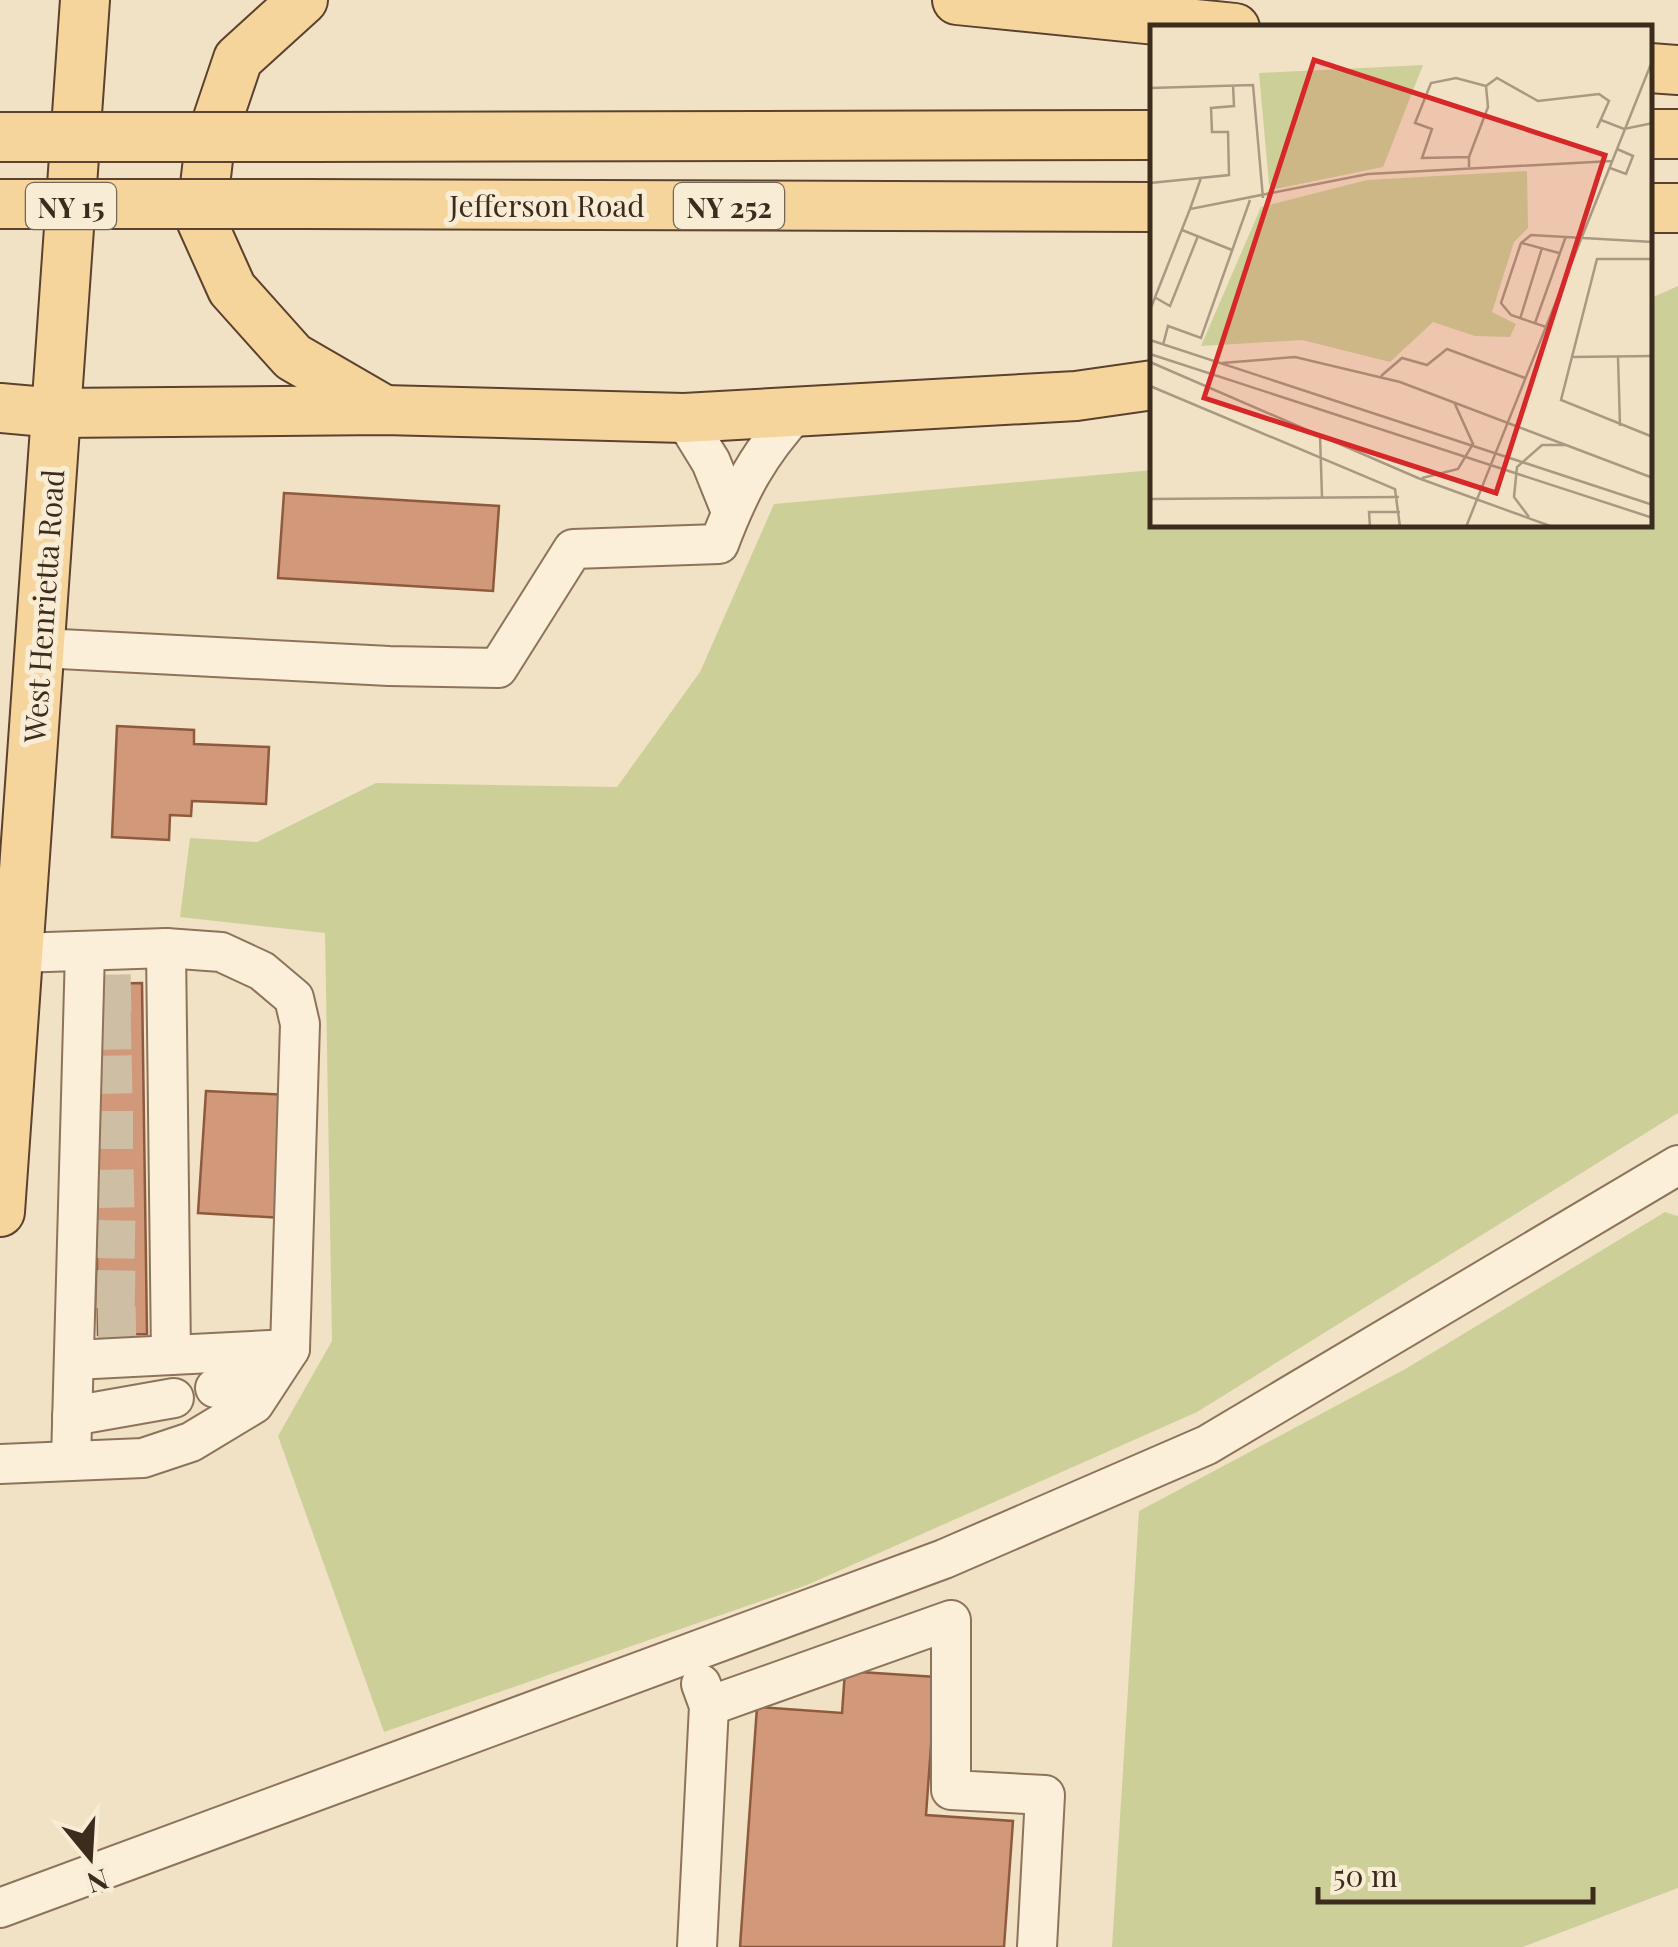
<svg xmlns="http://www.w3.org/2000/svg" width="1678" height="1947" viewBox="0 0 1678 1947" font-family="'Playfair Display',serif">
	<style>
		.green { fill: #ccd098 }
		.building { fill: #d19979; stroke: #8e5a3e; stroke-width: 2.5 }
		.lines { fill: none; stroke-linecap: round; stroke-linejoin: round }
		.minor-tunnel { stroke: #cdbea4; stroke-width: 38; stroke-dasharray: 38 19; stroke-linecap: butt }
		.minor-casing { stroke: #8d735a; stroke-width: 42 }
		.major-casing { stroke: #5b412e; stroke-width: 52 }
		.minor { stroke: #fbefd9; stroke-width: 38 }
		.major { stroke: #f5d59c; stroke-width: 48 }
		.major-bridge-casing { stroke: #5b412e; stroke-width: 52; stroke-linecap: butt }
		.major-bridge { stroke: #f5d59c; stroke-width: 48 }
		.labels { text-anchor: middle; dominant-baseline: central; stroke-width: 10; stroke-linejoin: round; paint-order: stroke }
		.shield { fill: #f8ecd5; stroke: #746655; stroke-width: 2.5 }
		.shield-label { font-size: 28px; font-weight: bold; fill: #3c2c1e }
		.street-label { font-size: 30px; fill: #3c2c1e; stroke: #f8ecd5 }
		.inset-road { fill: none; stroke: #a99982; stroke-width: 2.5 }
		.view { fill: #d62828; fill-opacity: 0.15; stroke: #d62828; stroke-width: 5 }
		.inset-edge { fill: none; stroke: #3c2c1e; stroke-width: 5 }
	</style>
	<rect width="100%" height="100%" fill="#f1e2c5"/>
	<!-- green -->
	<g class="green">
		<path d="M1678 286V1113L1197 1412 807 1585 384 1732 278 1436 332 1341 325 933 180 917 190 838 257 842 376 783 617 787 700 672 774 504 1153 470V525H1650L1651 298Z"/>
		<path d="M1665 1212 1678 1216V1888L1523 1947H1112L1139 1511 1407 1368Z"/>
	</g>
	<!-- building -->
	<g class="building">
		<path d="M284 493 499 506 493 591 278 578Z"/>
		<path d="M117 726 194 730V744L269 747 266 804 192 801 191 816 170 815 169 840 112 837Z"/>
		<path d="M142 983 147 1334 98 1335 93 984Z"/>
		<path d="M206 1091 290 1095 282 1218 198 1213Z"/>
		<path d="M845 1671 936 1677 926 1815 1013 1821 1004 1947H740L757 1707 842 1713Z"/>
	</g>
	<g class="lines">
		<!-- minor-tunnel -->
		<g class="minor-tunnel">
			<path d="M93 994 142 993"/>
			<path d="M93 1031 143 1030"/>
			<path d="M94 1075 144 1074"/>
			<path d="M95 1130H144"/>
			<path d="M96 1189 145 1188"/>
			<path d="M97 1239 146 1240"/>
			<path d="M97 1289 147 1290"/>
			<path d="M98 1326 147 1325"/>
		</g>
		<defs>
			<g id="minor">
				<path d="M684 418 711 462 730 509"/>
				<path d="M41 648 389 666 498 668 573 549 719 544C739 491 758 454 797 412"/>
				<path d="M166 948 171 1355"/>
				<path d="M74 1360 290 1349"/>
				<path d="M215 1388 279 1355"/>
				<path d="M72 1416 174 1398"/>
				<path d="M71 1461 85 951"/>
				<path d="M0 1464 143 1458 191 1442 254 1404 290 1349 300 1024 294 998 262 971 221 952 166 948 18 953"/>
				<path d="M709 1706 951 1620V1790L1045 1795 1037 1947"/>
				<path d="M0 1908 944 1559 1207 1445 1678 1165"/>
				<path d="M697 1947 709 1706 701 1684"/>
			</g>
			<g id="major">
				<path d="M303 0 238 59 210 142 201 220 232 289 293 357 381 408"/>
				<path d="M957 0 1235 28"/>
				<path d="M1650 68 1678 70"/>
				<path d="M1650 134H1678"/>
				<path d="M310 137 1153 135"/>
				<path d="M305 204 1153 207"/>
				<path d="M1650 208H1678"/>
				<path d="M0 408 57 413 384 410 684 418 1076 396 1153 385"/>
				<path d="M0 1212 85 0"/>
			</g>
		</defs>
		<!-- minor casing -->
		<use href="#minor" class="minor-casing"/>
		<!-- major casing -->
		<use href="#major" class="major-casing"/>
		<!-- minor -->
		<use href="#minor" class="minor"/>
		<!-- major -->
		<use href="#major" class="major"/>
		<defs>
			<g id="major-bridge">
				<path d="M0 137H310"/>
				<path d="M0 204H305"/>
			</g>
		</defs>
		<!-- major-bridge casing -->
		<use href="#major-bridge" class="major-bridge-casing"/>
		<!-- major-bridge -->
		<use href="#major-bridge" class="major-bridge"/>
	</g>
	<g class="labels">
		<!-- shield labels -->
		<g class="shield">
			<rect x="26" y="183" width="90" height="46" rx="8"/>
			<rect x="674" y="183" width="110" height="46" rx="8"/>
		</g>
		<g class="shield-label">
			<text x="71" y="206">NY 15</text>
			<text x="729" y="206">NY 252</text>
		</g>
		<!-- street labels -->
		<g class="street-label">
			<text x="547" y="205">Jefferson Road</text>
			<text transform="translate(43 606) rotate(-86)">West Henrietta Road</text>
		</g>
	</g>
	<!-- overview -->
	<g transform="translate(1150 25)">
		<rect width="502" height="502" fill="#f1e2c5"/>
		<path d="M273 40 233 142 125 164 119 160 109 48ZM377 146 378 203 364 217 342 287 366 299 360 312 325 311 283 297 240 337 152 315 51 321 111 182 217 155Z" fill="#ccd098"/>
		<path class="inset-road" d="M336 61 347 53 388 76 449 69 459 76 447 103M0 63 103 60 113 173M451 95 474 104 503 98M319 132 338 82 336 61 306 53 281 58 265 98 282 104 272 133 319 132V142M460 143 476 149 483 131 467 124M0 158 79 150 78 107H62L61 83 84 81 83 60M40 184 51 153M32 205 82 225M372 218 409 228M503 234H447L411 375 503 412M6 273 20 281 48 211M0 285 40 184 218 149 462 136M370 294 392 223M385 298 416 211M396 302 361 290 351 278 371 218 381 210 503 217M0 315 503 480M13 320 18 301 51 313 100 175M0 329 503 493M422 332 503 331M468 332 470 401M0 337 268 453 403 502M72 338 145 332 250 357 503 453M231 351 252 333 277 340 297 324 375 353M0 361 245 464 250 502M170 411 172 472M272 453 308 444 323 419 304 377M0 474 249 472M379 492 364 472 367 442 392 420H416M220 502 219 487H250M316 502 503 34"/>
		<path class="view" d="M164 35 455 130 346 468 54 373Z"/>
		<rect width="502" height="502" class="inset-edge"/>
	</g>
	<!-- north arrow -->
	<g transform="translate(90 1857) rotate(162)" stroke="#f8ecd5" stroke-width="8" paint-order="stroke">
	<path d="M0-8L18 38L0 25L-18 38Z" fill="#3c2c1e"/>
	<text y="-15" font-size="28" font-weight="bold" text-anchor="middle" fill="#3c2c1e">N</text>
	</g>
	<!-- scale -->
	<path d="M1318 1887v15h275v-15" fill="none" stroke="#3c2c1e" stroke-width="5"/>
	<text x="1333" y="1887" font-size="30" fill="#3c2c1e" stroke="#f8ecd5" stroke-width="8" paint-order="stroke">50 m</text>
</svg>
